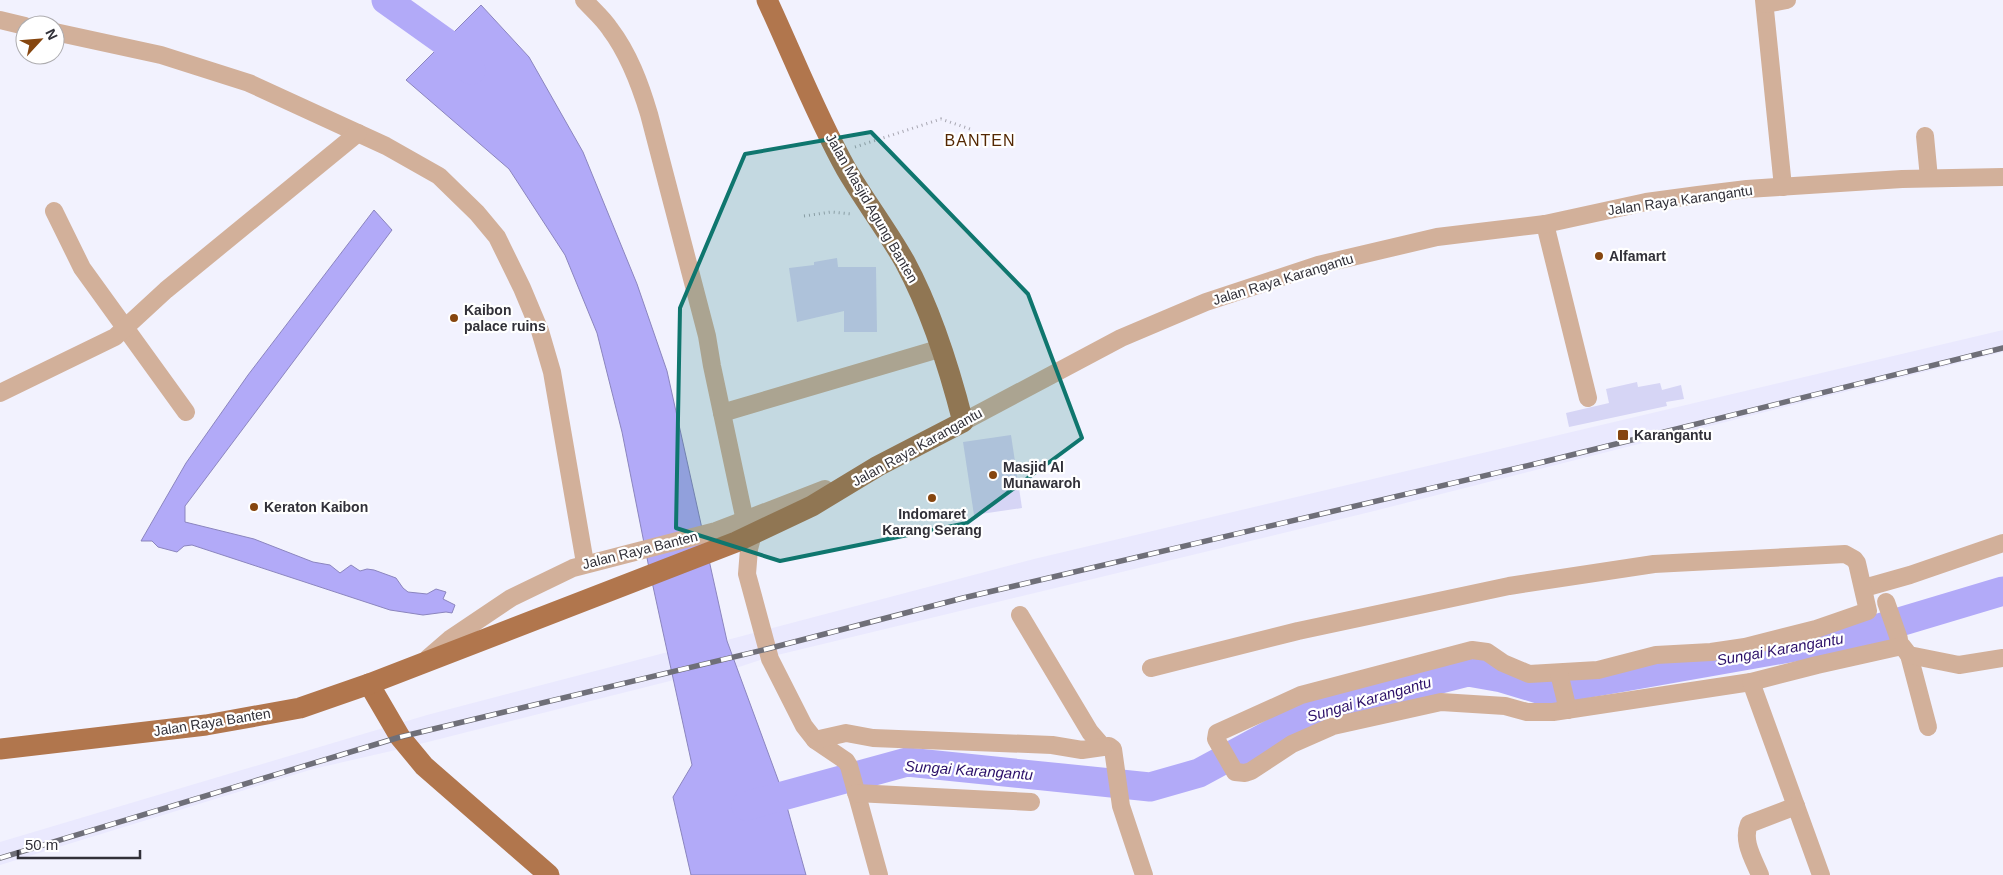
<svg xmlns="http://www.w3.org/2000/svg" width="2003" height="875" viewBox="0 0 2003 875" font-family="Helvetica,sans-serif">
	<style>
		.built { fill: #eae9fe }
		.water { fill: #b2aaf8; stroke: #8b85be }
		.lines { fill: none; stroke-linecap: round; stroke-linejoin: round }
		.river { stroke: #b2aaf8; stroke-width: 29 }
		.building { fill: #d6d5f5 }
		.path { stroke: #a7a6b1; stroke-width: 3; stroke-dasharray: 1 4; stroke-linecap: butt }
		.minor { stroke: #d2b09a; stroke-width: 18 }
		.major { stroke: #b1764d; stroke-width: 21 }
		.rail-casing { stroke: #6f6f78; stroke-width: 5.5 }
		.rail { stroke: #fff; stroke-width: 4; stroke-dasharray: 11; stroke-linecap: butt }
		.marked { fill: #0f766e; fill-opacity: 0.2; stroke: #0f766e; stroke-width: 4; stroke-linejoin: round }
		.poi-dot { fill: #86460f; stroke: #fff; stroke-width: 2 }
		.labels { text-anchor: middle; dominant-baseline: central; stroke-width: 4.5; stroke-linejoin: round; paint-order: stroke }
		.street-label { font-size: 14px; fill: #313038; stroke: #fff }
		.poi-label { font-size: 14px; font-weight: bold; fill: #313038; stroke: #fff; text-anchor: start }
		.water-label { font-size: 15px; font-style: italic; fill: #2c1069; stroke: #fff }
		.quarter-label { font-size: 16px; letter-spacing: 1px; fill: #542803; stroke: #fff }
	</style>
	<rect width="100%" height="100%" fill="#f2f2fe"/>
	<!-- built -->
	<g class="built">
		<path d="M2003 330V352L1370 512 769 657 736 668 727 640 1034 559Z"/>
		<path d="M668 652 674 680 400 749 313 769 0 865V842L427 715Z"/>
	</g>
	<!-- water -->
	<g class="water">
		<path d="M481 5 529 57 583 152 637 284 667 371 727 641 784 796 806 875H691L673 797 692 765 649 568 622 432 597 333 565 255 509 169 406 80Z"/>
		<path d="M374 210 392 230 185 506V522L254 539 313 562 330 565 340 573 351 565 360 571 367 569 374 570 396 578 403 588 408 592 427 594 436 589 446 592 443 599 455 605 452 613 446 612 423 615 390 610 192 545 184 546 177 552 158 547 152 541H141L186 463 248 375Z"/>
	</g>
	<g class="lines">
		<!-- river -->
		<g class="river">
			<path d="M386 0 445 42 471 70"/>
			<path d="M746 806 907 762 1150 787 1199 773 1312 712 1468 672 1502 678 1545 691 1846 638 2003 591"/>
		</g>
	</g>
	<!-- building -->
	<g class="building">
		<path d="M837 258 838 267H876L877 332H844V311L797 322 789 268 814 265V262Z"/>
		<path d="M1637 382 1638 387 1660 383 1662 390 1681 385 1684 399 1666 402 1667 406 1569 427 1566 413 1609 403 1606 389Z"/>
		<path d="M1011 435 1022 508 974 515 963 442Z"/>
	</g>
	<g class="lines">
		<!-- path -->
		<g class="path">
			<path d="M855 147 941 119 970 129"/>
			<path d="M804 216 831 212 852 214"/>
		</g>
		<!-- minor -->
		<g class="minor">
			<path d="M584 0C592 9 603 18 610 29 629 54 640 84 649 114L707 336 712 366 745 521"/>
			<path d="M1764 0 1783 187"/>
			<path d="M1765 4 1787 0"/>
			<path d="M0 20 25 26"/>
			<path d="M55 32 161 55 249 83 386 146 439 176 477 213 497 237 522 288 540 331 552 372 585 563"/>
			<path d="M1925 136 1929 178"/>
			<path d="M54 211 82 268 186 412"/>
			<path d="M1545 224 1588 398"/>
			<path d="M0 393 115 337 166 290 358 133"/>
			<path d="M722 413 942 348"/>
			<path d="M963 422 1121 338 1206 302 1318 265 1437 237 1545 224 1646 202 1698 195 1747 189 1902 179 2003 177"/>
			<path d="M753 534 749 549 747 574 770 659 804 726 815 740 846 761 849 766 879 875"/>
			<path d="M1864 588 1910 575 2003 543"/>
			<path d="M1886 602 1899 639"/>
			<path d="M1020 615 1090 732 1103 747 1109 746 1113 749 1121 806 1144 875"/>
			<path d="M1909 655 1928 727"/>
			<path d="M428 658 450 639 511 598 573 568 716 531 825 489"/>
			<path d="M1151 668 1298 631 1509 586 1654 564 1845 554 1854 559 1857 563 1868 611 1816 629 1745 647 1711 652 1656 655 1598 670 1529 674 1503 663 1487 652 1472 650 1301 695 1217 733 1216 739 1235 772 1245 773 1251 771 1292 744 1333 726 1441 702 1505 706 1527 712H1553L1751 682 1817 665 1902 646 1909 655 1959 665 2003 658"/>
			<path d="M1559 673 1568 710"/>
			<path d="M1751 682 1821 875"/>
			<path d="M815 740 846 733 873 738 1052 745 1082 750 1103 747"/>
			<path d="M856 793 1031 802"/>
			<path d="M1760 875C1753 858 1742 841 1749 824L1796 806"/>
		</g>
		<!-- major -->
		<g class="major">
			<path d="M369 684 400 737 424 766 549 875"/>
			<path d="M0 749 206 725 300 708 369 684 736 542 812 506 878 466 963 422C949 367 932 312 905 262 887 230 864 200 846 169 816 115 793 56 767 0"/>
		</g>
		<defs>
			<path id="rail" d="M0 858 400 737 767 649 963 598 1543 462 2003 348"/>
		</defs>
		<!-- rail casing -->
		<use href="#rail" class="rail-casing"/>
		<!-- rail -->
		<use href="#rail" class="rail"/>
	</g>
	<!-- marked area -->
	<path class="marked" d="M871 132 1028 294 1082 438 967 523 780 561 676 528 680 308 745 154Z"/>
	<!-- markers -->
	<g class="poi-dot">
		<circle cx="1599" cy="256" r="5"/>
		<circle cx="454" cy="318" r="5"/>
		<rect x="1617" y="429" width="12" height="12" rx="2.5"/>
		<circle cx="993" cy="475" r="5"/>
		<circle cx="932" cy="498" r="5"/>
		<circle cx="254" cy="507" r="5"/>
	</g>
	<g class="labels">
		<!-- street labels -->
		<g class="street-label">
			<text transform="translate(1680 200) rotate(-8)">Jalan Raya Karangantu</text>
			<text transform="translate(872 208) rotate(60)">Jalan Masjid Agung Banten</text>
			<text transform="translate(1283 279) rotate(-17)">Jalan Raya Karangantu</text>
			<text transform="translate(917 447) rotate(-29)">Jalan Raya Karangantu</text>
			<text transform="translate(640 550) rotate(-14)">Jalan Raya Banten</text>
			<text transform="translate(212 722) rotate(-9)">Jalan Raya Banten</text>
		</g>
		<!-- poi labels -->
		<g class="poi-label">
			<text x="1609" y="256">Alfamart</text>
			<text x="464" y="310">Kaibon<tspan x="464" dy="16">palace ruins</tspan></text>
			<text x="1634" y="435">Karangantu</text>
			<text x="1003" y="467">Masjid Al<tspan x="1003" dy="16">Munawaroh</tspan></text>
			<text x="264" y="507">Keraton Kaibon</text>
			<text x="932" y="514" text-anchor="middle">Indomaret<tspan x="932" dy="16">Karang Serang</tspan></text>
		</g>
		<!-- water labels -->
		<g class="water-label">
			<text transform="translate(1780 649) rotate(-10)">Sungai Karangantu</text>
			<text transform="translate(1369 699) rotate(-16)">Sungai Karangantu</text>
			<text transform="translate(969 770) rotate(4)">Sungai Karangantu</text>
		</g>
		<!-- quarter labels -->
		<g class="quarter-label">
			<text x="980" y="140">BANTEN</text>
		</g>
	</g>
	<!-- north arrow -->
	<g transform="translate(40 40) rotate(64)"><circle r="24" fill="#ffffff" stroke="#adacaf"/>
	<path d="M0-4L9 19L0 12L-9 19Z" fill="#86460f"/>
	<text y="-8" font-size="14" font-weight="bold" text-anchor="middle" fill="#313038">N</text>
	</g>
	<!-- scale -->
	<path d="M18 850v8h122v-8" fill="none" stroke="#313038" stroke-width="2.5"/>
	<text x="25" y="850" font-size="15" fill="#313038" stroke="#ffffff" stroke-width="4" paint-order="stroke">50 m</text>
</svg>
